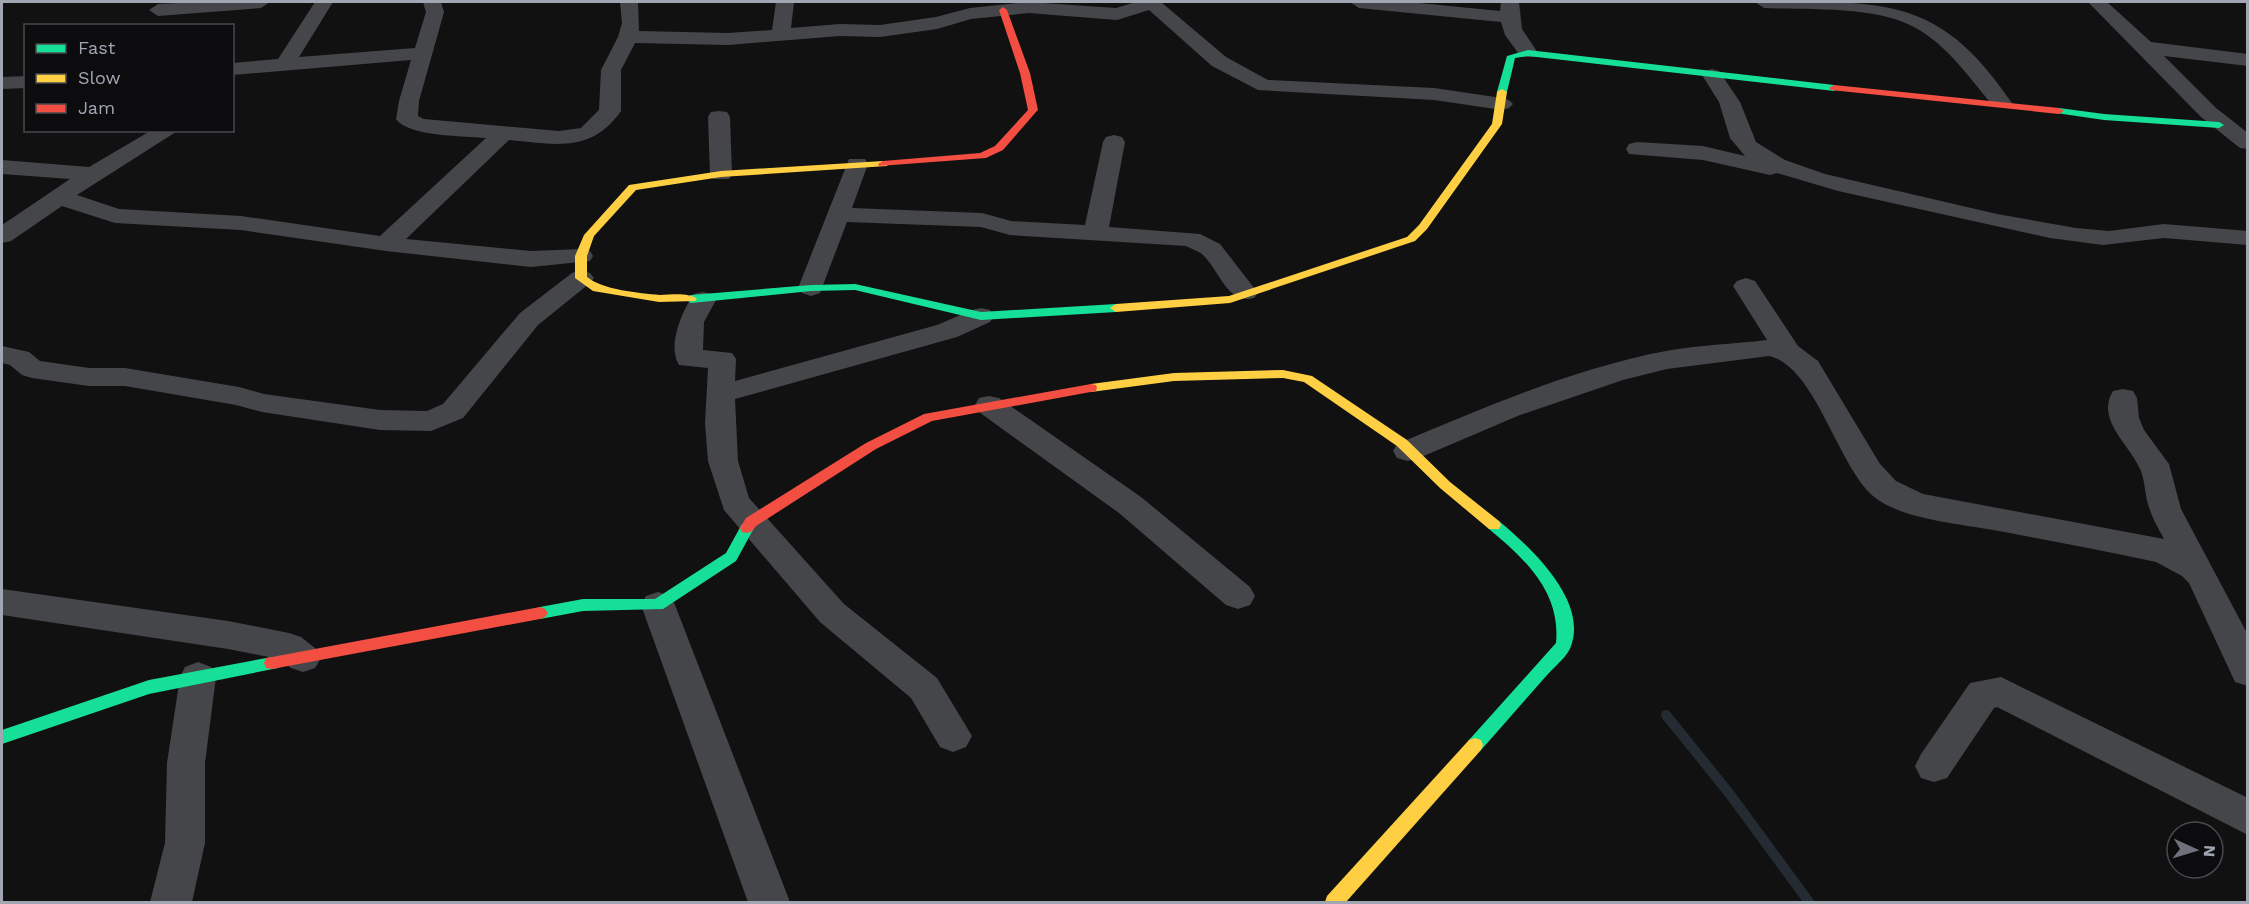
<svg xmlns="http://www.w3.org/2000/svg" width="2249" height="904" viewBox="0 0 2249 904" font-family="'Work Sans',sans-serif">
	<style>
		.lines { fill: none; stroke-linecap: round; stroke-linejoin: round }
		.stream { stroke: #252b33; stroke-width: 10 }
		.street { fill: #45464a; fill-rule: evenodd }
		.fast { fill: #16e098; fill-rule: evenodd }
		.slow { fill: #ffcf43; fill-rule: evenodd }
		.jam { fill: #f24e42; fill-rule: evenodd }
	</style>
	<rect width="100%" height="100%" fill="#111"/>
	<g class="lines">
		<!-- stream -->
		<path class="stream" d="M1666 715 1729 793 1809 902"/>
		<!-- street -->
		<g class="street">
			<path d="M196 2H270L261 8 158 16 149 10 158 4Z"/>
			<path d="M315 2H333L299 57 415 48 426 12 423 2H441L444 12 419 101 418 116 424 119 559 131 581 128 599 110 601 70 618 37 622 23 620 2H638L639 31 728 33 772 30 776 2H794L791 28 840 24 880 25 936 17 970 8 1028 2 1116 8 1136 2H1161L1226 57 1268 80 1434 88 1502 98 1509 100 1513 104 1509 108 1502 110 1434 100 1258 90 1212 66 1149 10 1117 20 1029 13 971 19 937 29 880 37 840 36 728 45 635 43 621 70V111C591 154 554 144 509 140L406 239 531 251 581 249 590 251 593 256 590 261 531 267 386 251 241 230 115 223 62 206 11 241 2 243V225L70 179 2 174V160L89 167 152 130H179L77 195 119 209 241 216 380 236 486 138C465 136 409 137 396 119L399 101 411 60 232 75V63L278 59Z"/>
			<path d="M1350 2H1409L1500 11 1501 2H1519L1522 29 1538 53 1535 57H1521L1505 35 1501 22 1359 8Z"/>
			<path d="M1755 2C1775 0 1798 2 1819 2 1915 2 1957 23 2012 103L2008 107H1994C1972 81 1951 50 1921 31 1882 5 1810 10 1764 8Z"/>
			<path d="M2088 2H2107L2151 42 2248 54V66L2164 56 2216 108 2248 133V149L2240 148 2201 117Z"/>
			<path d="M1712 69 1719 71 1740 102 1756 142 1785 160 1825 174 1997 214 2076 228 2109 231 2164 224 2248 231V245L2164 238 2103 245 2050 238 1838 191 1777 173 1770 175 1703 160 1629 154 1626 149 1629 144 1637 142 1703 146 1745 156 1730 138 1719 102 1702 75 1705 71Z"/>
			<path d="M26 76V88L2 89V77Z"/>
			<path d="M719 111 727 112 730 117 732 174 729 179H713L710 174 708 117 711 112Z"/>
			<path d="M1114 135 1122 137 1125 142 1109 227 1200 234 1220 244 1258 293 1254 298C1227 305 1220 271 1203 255 1199 251 1191 249 1186 246L1010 235 981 227 847 222 820 293 811 296 802 293 798 288 849 159H865L868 164 852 208 982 213 1011 221 1085 225 1103 142 1106 137Z"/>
			<path d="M581 270 590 273 594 278 590 283 538 325 463 418 431 431 380 430 262 412 236 405 125 386H89L32 378 22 375 10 365 2 363V346L29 352 40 361 89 368H125L239 387 264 394 380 410 427 411 443 404 520 313 572 273Z"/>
			<path d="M1746 278 1755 281 1798 346 1818 361 1880 464 1896 481 1923 494 2164 539C2159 529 2153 520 2150 510 2144 496 2146 478 2138 465 2127 443 2096 418 2113 391L2123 389 2133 391 2137 398 2139 418 2144 430 2169 464 2181 509 2248 635V686L2235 682 2189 583 2182 576 2156 562C2104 551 2052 541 1999 531 1963 524 1901 520 1873 496 1837 464 1815 366 1769 356L1667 369 1623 380 1520 415 1419 458 1408 461 1397 458 1393 451 1397 444C1483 408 1575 368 1666 351 1699 345 1733 344 1767 340L1733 286 1737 281Z"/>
			<path d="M703 292 712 294 716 300 704 322 703 350 732 353 736 359 735 381 937 325 972 310 981 308 990 310 994 316 990 322 957 337 735 399 738 461 749 498 844 604 937 678 972 736 966 747 953 752 940 747 911 698 820 622 724 510 708 461 705 423 708 368 679 365C667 346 682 311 694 294Z"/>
			<path d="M989 396 999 398 1141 497 1250 587 1255 596 1250 605 1238 609 1226 605 1119 513 979 412 975 405 979 398Z"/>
			<path d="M2 589 228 621 289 633 301 637 315 648 321 658 315 668 303 672 291 668 279 659 228 649 2 615Z"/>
			<path d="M658 592 670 596 675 605 790 902H748L641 605 646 596Z"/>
			<path d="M198 662 211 667 216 677 205 763V843L192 902H150L165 843 167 763 180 677 185 667Z"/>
			<path d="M2001 677 2248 798V835L1997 707 1994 708 1947 778 1934 782 1921 778 1915 766 1921 754 1970 683Z"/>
		</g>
		<!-- fast -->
		<g class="fast">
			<path d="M1528 50 1834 85 1839 88 1834 91 1528 56 1515 58 1507 92 1499 94 1497 92 1507 56Z"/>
			<path d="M2059 108 2104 114 2219 122 2224 125 2219 128 2104 120 2056 113 2054 111Z"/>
			<path d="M855 284 981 312 1116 304 1122 308 1116 312 981 320 855 290 811 291 691 303 685 299 691 295 811 285Z"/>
			<path d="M1494 520 1499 521C1530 547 1588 600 1571 646 1568 656 1555 666 1548 674 1526 699 1503 725 1481 750L1475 752 1469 750 1467 745 1469 740 1556 643C1561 592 1525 559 1489 529L1487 525 1489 521Z"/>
			<path d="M747 523 752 524 754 528 736 561 663 609 583 611 540 619 535 617 532 613 535 609 540 607 583 599H655L726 553 742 524Z"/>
			<path d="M272 657 278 658 280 663 278 668 149 694 2 744V730L149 680Z"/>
		</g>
		<!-- slow -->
		<g class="slow">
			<path d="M1502 89 1507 92 1502 124 1427 229 1415 241 1230 303 1116 312 1110 308 1116 304 1229 296 1407 237 1419 225 1492 124 1497 92Z"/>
			<path d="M883 161 888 164 887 166 721 177 636 190 594 236 587 256V277C603 290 639 293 660 295 671 295 688 292 697 299L695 301 659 302 593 291 575 278V256L584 235 629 185 721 171Z"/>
			<path d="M1283 370 1312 376 1407 440 1450 482 1499 521 1501 525 1499 529H1489L1440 488 1397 446 1304 382 1283 378 1174 381 1091 392 1085 388 1091 384 1174 373Z"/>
			<path d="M1475 738 1481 740 1483 745 1481 750 1346 902H1325L1327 896 1469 740Z"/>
		</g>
		<!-- jam -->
		<g class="jam">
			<path d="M1003 7 1007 10 1030 73 1038 110 1036 112 1003 150 986 158 879 166 878 164 883 161 980 153 995 146 1028 110 1020 73 999 10Z"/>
			<path d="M1834 85 2059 108 2064 111 2059 114 1831 90 1829 88Z"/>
			<path d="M1091 384 1096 385 1097 388 1096 391 932 421 876 449 756 526C752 532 749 534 742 532L740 528 746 518 866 443 924 414Z"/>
			<path d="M540 607 545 609 548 613 545 617 540 619 272 669 266 668 264 663 266 658 272 657Z"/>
		</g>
	</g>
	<!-- border -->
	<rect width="2249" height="904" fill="none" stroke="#a1a6b3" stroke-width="6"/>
	<!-- legend -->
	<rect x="24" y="24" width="210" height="108" fill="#0c0b0d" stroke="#48494f" stroke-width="1.5"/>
	<rect x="36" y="44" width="30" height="9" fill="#16e098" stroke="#48494f" stroke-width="1.5"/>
	<text x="78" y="54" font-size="18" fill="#a1a6b3">Fast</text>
	<rect x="36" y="74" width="30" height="9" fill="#ffcf43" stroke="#48494f" stroke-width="1.5"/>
	<text x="78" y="84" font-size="18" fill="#a1a6b3">Slow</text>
	<rect x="36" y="104" width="30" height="9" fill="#f24e42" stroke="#48494f" stroke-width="1.5"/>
	<text x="78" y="114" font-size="18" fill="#a1a6b3">Jam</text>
	<!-- north arrow -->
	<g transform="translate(2195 850) rotate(94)"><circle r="28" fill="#0c0b0d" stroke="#48494f" stroke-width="1.5"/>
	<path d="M0-4.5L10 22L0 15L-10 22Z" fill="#6f727a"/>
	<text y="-9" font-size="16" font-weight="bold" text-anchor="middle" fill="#a1a6b3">N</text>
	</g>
</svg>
